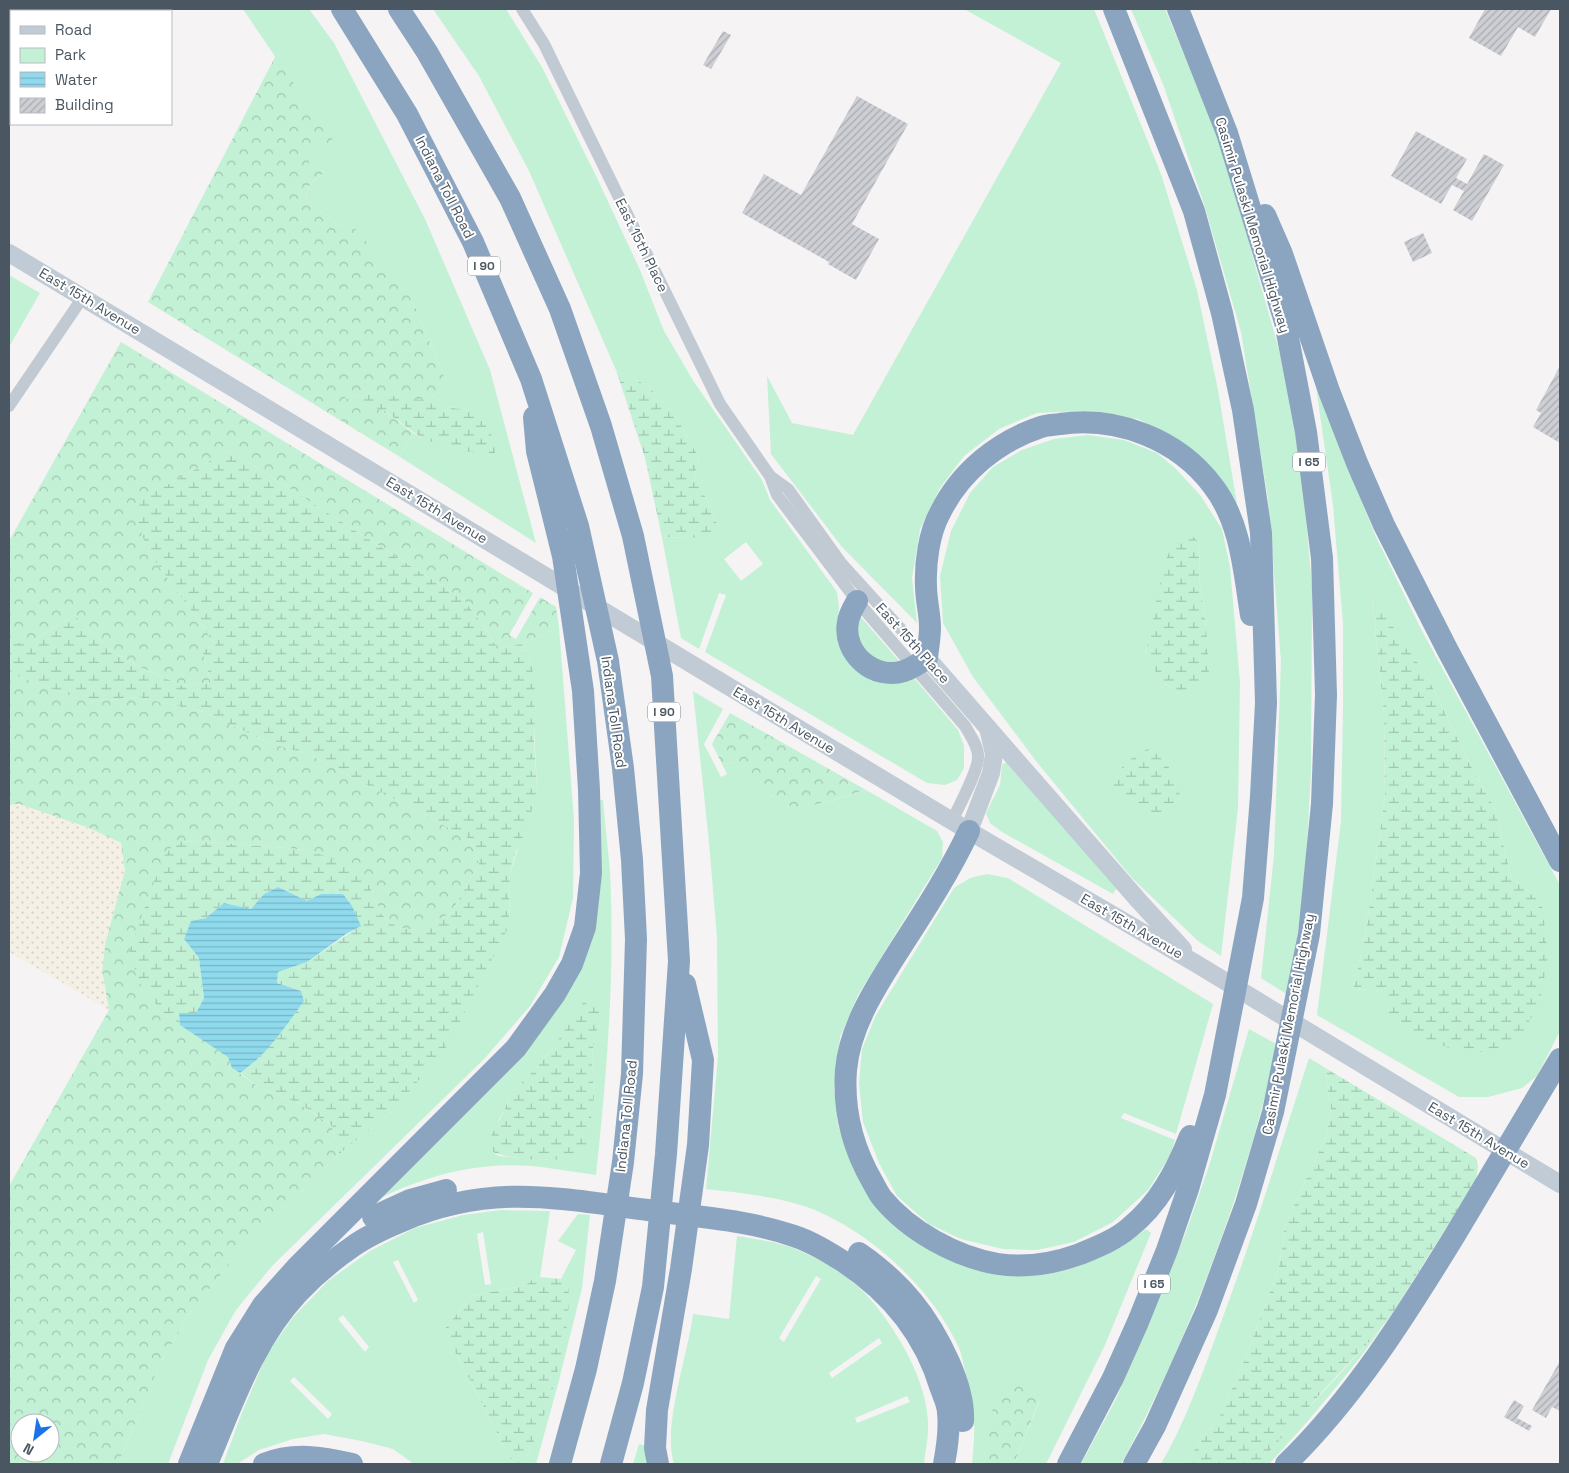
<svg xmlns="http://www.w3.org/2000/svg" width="1569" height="1473" viewBox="0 0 1569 1473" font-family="'Space Grotesk',sans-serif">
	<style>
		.green { fill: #c3f1d5; fill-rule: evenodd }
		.forest { fill: url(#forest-crowns); fill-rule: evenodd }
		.wetland { fill: url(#wetland-marsh) }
		.sand { fill: url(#sand-dots) }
		.water { fill: url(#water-rules) }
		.building { fill: url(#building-hatch) }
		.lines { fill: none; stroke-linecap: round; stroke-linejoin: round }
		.street { stroke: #c1cad2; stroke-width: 12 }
		.secondary { stroke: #c1cbd6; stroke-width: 18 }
		.highway { stroke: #8ba5c1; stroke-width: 22 }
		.labels { text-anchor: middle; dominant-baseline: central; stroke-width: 4; stroke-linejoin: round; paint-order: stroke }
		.shield { fill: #fff; stroke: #808990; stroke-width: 1 }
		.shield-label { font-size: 12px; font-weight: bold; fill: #4a5661 }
		.street-label { font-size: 14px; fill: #4a5661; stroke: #fff }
	</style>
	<defs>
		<pattern id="forest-crowns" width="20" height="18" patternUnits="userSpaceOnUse" patternTransform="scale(1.25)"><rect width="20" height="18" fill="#c3f1d5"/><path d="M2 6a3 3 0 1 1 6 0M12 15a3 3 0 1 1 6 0" fill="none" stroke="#a0c6b0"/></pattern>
		<pattern id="wetland-marsh" width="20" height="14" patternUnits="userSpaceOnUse" patternTransform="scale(1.25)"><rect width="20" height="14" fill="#c3f1d5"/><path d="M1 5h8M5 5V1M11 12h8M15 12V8" fill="none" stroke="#a0c6b0"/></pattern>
		<pattern id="sand-dots" width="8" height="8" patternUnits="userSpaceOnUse" patternTransform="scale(1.25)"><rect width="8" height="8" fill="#f5f0e5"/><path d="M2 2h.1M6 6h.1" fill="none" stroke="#d4d0c7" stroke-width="1.8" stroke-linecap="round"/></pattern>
		<pattern id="water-rules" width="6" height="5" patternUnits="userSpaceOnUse" patternTransform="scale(1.25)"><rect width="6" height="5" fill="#90daee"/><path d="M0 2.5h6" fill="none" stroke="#78b4c4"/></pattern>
		<pattern id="building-hatch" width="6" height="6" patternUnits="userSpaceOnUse" patternTransform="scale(1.25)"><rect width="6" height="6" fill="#cdcfd5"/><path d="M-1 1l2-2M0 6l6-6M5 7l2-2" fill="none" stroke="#a8abb0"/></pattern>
	</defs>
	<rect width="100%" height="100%" fill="#f5f3f3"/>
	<!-- green -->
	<g class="green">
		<path d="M243 9H309L334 43 425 219 490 370 536 543 400 457 413 433 423 439 467 410 446 407 430 402 433 396 449 388 411 297 329 216 308 204C303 187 312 182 325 172L307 165 316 144 333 142 319 116 303 98Z"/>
		<path d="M433 9H506L543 69 597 178 640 270 664 331 694 382 762 480 770 500 837 592 839 607 837 630 841 649 914 678 958 730 964 746V768L957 780 945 785 927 783 705 652 726 595 719 593 699 649 681 638 662 537 691 538 717 524 695 474 699 458 674 413 648 386 616 370 529 171 479 76ZM746 542 763 564 741 581 724 559Z"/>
		<path d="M964 9H1094L1161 174 1197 290 1218 390 1237 504 1207 462 1173 437 1138 419 1082 411 1037 413 999 429 964 456 940 488 920 529 912 578 917 623 842 547 771 454 767 376 792 423 853 435 1061 63Z"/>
		<path d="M1131 9H1165L1229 161 1254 262 1278 346 1300 448 1312 588 1311 769 1305 886 1288 995 1261 978 1274 855 1281 661 1268 499 1241 332 1204 204 1163 84Z"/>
		<path d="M9 275 40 293 9 347Z"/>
		<path d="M1316 387 1376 537 1421 629 1560 885V1031L1537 1076 1522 1088 1488 1097H1459L1317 1015 1341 821 1343 709V624L1333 505ZM1372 598 1428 678 1471 766 1495 809 1511 876 1542 904 1391 1016 1384 997 1374 989 1353 990 1365 937 1385 796 1384 714Z"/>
		<path d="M1088 435 1124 440 1157 453 1176 469 1200 495 1222 529 1230 567 1240 682 1238 808 1221 956 1198 941 1132 878 1036 761 973 677 943 623 940 576 951 531 970 493 993 467 1022 450 1054 439ZM1200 543 1199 576 1206 627 1184 696C1162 685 1156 674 1145 653L1150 636Z"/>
		<path d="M860 616 899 661 892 664 875 660 859 644 856 623Z"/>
		<path d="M559 627 574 820 573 898 559 957 530 1006 485 1058 272 1266 236 1310 208 1360 168 1464H118L160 1364 188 1316 235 1257 338 1155 393 1111 509 926 510 873 537 788 531 662 522 644Z"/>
		<path d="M693 691 723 709 704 744 721 777 727 774 722 764 733 762 771 796 795 807 831 801 866 790 937 831 943 842 942 858 858 995 840 1037 834 1088 838 1126 854 1169 979 1270 1118 1248 1146 1229 1151 1233 1105 1345 1046 1464H1014L1040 1400 985 1460 984 1464H972C973 1450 975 1436 974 1423 974 1405 969 1387 965 1370 963 1363 962 1355 959 1348 932 1288 869 1230 807 1207 775 1196 740 1193 706 1189L718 1057 717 938 709 842Z"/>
		<path d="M1008 761 1117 888 1113 894 1002 832 990 823 986 813 1000 785 1002 765Z"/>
		<path d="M599 800H603C605 824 608 848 610 872 615 973 607 1074 596 1175 574 1172 552 1168 531 1166 479 1162 427 1175 381 1198L566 993ZM587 999 602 1020 594 1037 592 1060 594 1095 549 1160 499 1156 491 1151 499 1119 505 1109 510 1092 526 1079 552 1049 581 1005Z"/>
		<path d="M987 874 1008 878 1213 1004 1176 1134 1124 1113 1121 1118 1175 1140 1170 1156 1148 1190 1113 1222 1074 1242 1037 1250 1003 1249 961 1239 929 1224 897 1196 879 1163 863 1122 859 1083 862 1049 876 1015 954 888 970 878Z"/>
		<path d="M1249 1029 1278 1045C1270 1076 1262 1107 1254 1137 1221 1250 1177 1361 1121 1464H1081L1116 1399 1151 1317 1186 1232 1209 1166Z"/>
		<path d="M1309 1058 1327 1069 1326 1079 1331 1108 1327 1134 1285 1225 1279 1267 1245 1359 1218 1420 1203 1436 1186 1464H1161C1186 1421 1203 1372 1220 1325 1253 1237 1280 1148 1309 1058Z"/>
		<path d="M501 1210 550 1211 540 1277 534 1278 526 1285 472 1296 446 1327V1338L458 1357 513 1464H414L393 1449 362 1441 324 1434 293 1439 259 1450 237 1464H223L243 1410 267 1354 294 1316 328 1281 370 1251 415 1228 463 1215ZM483 1232 491 1284 485 1285 477 1234ZM398 1260 418 1300 414 1303 393 1262ZM343 1315 369 1347 365 1352 338 1319ZM294 1377 332 1414 328 1419 290 1381Z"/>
		<path d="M578 1214 590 1215 582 1288 558 1384 536 1464H523L531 1448 561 1279 576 1250 558 1241Z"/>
		<path d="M737 1236C760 1240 786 1243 807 1254 830 1265 854 1280 871 1300 899 1333 930 1386 928 1430 928 1441 925 1453 924 1464H674C662 1426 688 1355 693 1314L729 1319ZM816 1276 821 1279 784 1342 779 1338ZM879 1338 882 1343 832 1378 829 1373ZM907 1396 910 1402 857 1423 855 1418Z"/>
		<path d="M1382 1328C1347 1376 1309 1421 1269 1464H1257Z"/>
		<path d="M639 1444 647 1446 649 1464H633Z"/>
	</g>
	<!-- forest -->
	<g class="forest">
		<path d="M276 55 303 98 319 116 334 142 316 145 308 165 325 172C312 182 303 187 308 204L329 216 340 227 356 229 411 297 449 388 433 396 430 402 373 393 344 398 385 411 413 433 400 457 148 302Z"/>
		<path d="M121 342 533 593 509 635 516 639 540 597 556 607 559 627 522 644 497 649 488 632 464 600 229 450 171 483 143 496 148 551 216 645 202 650 211 683 183 686 142 668 111 651 74 615 30 643H9V541Z"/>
		<path d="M9 673 88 702 139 697 204 712 267 742 310 755 470 839 479 864 451 913 418 930 398 928 381 914 369 884 308 850 224 843 177 841 164 1014 229 1057 232 1068 259 1087 300 1104 332 1126 338 1155 235 1257 188 1316 160 1364 118 1464H9V1186L109 1010 102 971 105 944 113 912 121 843 89 828 19 804 9 805ZM20 1423H50V1453H20Z"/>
		<path d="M730 713 866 790C845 796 819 806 797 807 778 807 747 775 733 762L722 764 712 744Z"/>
		<path d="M1023 1382 1034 1388 1040 1399 1014 1464H984C990 1446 987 1396 1007 1386 1012 1384 1018 1383 1023 1382Z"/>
	</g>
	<!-- wetland -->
	<g class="wetland">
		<path d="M616 370 648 386 674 413 699 458 695 474 717 524 708 535 691 538 662 537 645 458Z"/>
		<path d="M373 393 435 402 446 407 467 410 480 415 498 446 494 454 461 451 423 439 385 411 343 398Z"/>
		<path d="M229 450 464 600 488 632 497 649 522 644 531 662 535 686 534 739 537 788 528 825 515 854 510 873 509 926 448 1045 393 1111 338 1155 332 1126 300 1104 259 1087 240 1073C267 1055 284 1027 304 1001L301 991 277 983 278 972 307 962 360 926 321 894 307 902 278 887 264 894 251 909 224 903 206 918 191 921 184 939 199 958 204 998 196 1013H179L180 1025 164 1014 139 982 129 952 163 857 177 841 224 843 308 850 338 861 369 884 381 914 398 928 418 930 451 913 479 864 470 839 310 755 267 742 204 712 139 697 88 702 9 673V643H30L74 615 111 651 142 668 183 686 211 683 202 650 216 645 148 551 136 517 142 496 171 483Z"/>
		<path d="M1191 535 1200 543 1199 576 1206 627 1209 674 1202 688 1184 696C1162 685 1156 674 1145 653L1150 636 1163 566 1175 539Z"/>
		<path d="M1372 596 1428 678 1471 766 1495 809 1511 876 1542 904 1548 956 1540 1002 1522 1034 1491 1052H1459L1416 1035 1390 1016 1384 997 1374 989 1353 990 1365 937 1385 796 1384 714Z"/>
		<path d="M1151 747 1166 763 1181 787 1176 808 1164 818 1140 814 1113 786C1119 764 1131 758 1151 747Z"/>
		<path d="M587 998 602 1010V1020L594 1037 592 1060 594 1095 587 1151C581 1154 575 1157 568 1158 552 1162 505 1159 491 1151L490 1138 505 1109 510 1092 526 1079 552 1049 581 1005Z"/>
		<path d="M1327 1069 1476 1158 1478 1166 1476 1180 1394 1311C1376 1337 1353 1358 1332 1381 1307 1409 1283 1438 1257 1464H1186L1203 1436 1218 1420 1245 1359 1279 1267 1285 1225 1327 1134 1331 1108 1326 1079Z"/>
		<path d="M540 1277 561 1279 567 1278C576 1327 547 1420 523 1464H513L458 1357 446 1338V1327L472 1296 526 1285 534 1278Z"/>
	</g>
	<!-- sand -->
	<path class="sand" d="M18 804 89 828 121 843 125 871 105 944 102 971 109 1010 9 952V805Z"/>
	<!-- water -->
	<path class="water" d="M278 887 307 901 321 894H343L352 906 361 926 346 934 307 962 278 972 277 983 301 991 304 1001C285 1027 267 1055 240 1073L232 1068 228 1057 180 1025 179 1013H196L204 998 199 958 184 939 191 921 206 918 224 903 251 909 264 894Z"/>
	<!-- building -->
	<g class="building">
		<path d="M1485 9H1551L1535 37 1518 27 1501 56 1469 38Z"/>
		<path d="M723 31 731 35 711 69 703 65Z"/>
		<path d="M857 96 908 124 852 224 879 239 856 280 828 264 829 262 742 213 764 174 801 195Z"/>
		<path d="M1416 131 1467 159 1456 178 1467 184 1484 154 1504 165 1472 221 1453 210 1464 191 1452 185 1441 204 1391 176Z"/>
		<path d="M1423 233 1432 253 1413 262 1404 242Z"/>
		<path d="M1560 366V443L1533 427 1541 413 1536 410Z"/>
		<path d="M1560 1361V1411L1552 1407 1546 1418 1532 1410Z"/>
		<path d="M1514 1400 1524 1406 1517 1418 1532 1426 1529 1431 1504 1417Z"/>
	</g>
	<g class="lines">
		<!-- street -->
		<g class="street">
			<path d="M522 9 544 44 720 404 770 476 777 495 857 601 965 726C970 735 979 747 978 758 978 771 958 808 952 821"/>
			<path d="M9 406 83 297"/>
			<path d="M770 476 788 489 841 563 927 658"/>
		</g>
		<!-- secondary -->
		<g class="secondary">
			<path d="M9 253 952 821 1195 963 1560 1184"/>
			<path d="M927 658 988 728 994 754 991 773 969 831"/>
			<path d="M988 728 1139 901 1183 949"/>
		</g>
		<!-- highway -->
		<g class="highway">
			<path d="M342 9 407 114 473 242 531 379 578 526 608 661 623 768 632 860 636 939 632 1074 623 1162 605 1281 586 1369 560 1464"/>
			<path d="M399 9 427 52 510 198 560 309 601 426 633 536 662 676 679 961 666 1154 653 1287 633 1383 611 1464"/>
			<path d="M1265 215 1282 254 1329 391 1357 463 1384 525 1447 649 1560 861"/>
			<path d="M857 601C853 608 849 614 848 622 842 653 874 681 904 671 913 668 920 663 927 658 928 648 930 638 930 627 930 614 926 600 926 586 925 563 929 533 940 513 960 472 998 441 1041 427 1047 425 1054 425 1060 424 1117 416 1178 439 1213 486 1241 522 1244 572 1251 615"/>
			<path d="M969 831C950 871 927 907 903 944 879 982 850 1024 846 1070 843 1110 852 1146 872 1181 875 1186 878 1193 882 1198 909 1231 956 1257 998 1264 1025 1268 1055 1263 1080 1254 1097 1247 1115 1240 1129 1228 1159 1204 1176 1171 1190 1136"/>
			<path d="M373 1217 410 1200 446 1190"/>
			<path d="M859 1253C901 1282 928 1315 949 1362 957 1380 964 1401 963 1421"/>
			<path d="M189 1464 236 1348 263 1305 297 1267 516 1048 555 994 572 964 585 927 591 873 589 790 583 691 563 556 537 451 534 417"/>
			<path d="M207 1464C232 1405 253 1341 298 1293 314 1276 333 1260 352 1247 367 1236 385 1228 402 1221 490 1183 557 1198 648 1210 697 1217 748 1220 794 1236 812 1242 828 1252 844 1262 891 1293 925 1335 941 1389 944 1397 948 1405 948 1413 950 1430 947 1448 944 1464"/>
			<path d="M264 1464C293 1452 323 1457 352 1464"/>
			<path d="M658 1464 655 1448 657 1410 681 1269 698 1145 703 1060 685 984"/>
			<path d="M1068 1464 1113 1378 1138 1322 1167 1250 1188 1189 1215 1095 1253 898 1261 796 1266 703 1261 533 1243 410 1222 313 1194 211 1114 9"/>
			<path d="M1134 1464 1155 1426 1207 1310 1246 1204 1273 1112 1309 934 1322 804 1326 695 1322 558 1306 432 1285 322 1227 133 1178 9"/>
			<path d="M1286 1464C1354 1398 1406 1315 1455 1235 1490 1177 1525 1118 1560 1059"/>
		</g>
	</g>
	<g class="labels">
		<!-- shield labels -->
		<g class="shield">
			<rect x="468" y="256.5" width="32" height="19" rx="4"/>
			<rect x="1293" y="452.5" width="32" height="19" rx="4"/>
			<rect x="648" y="702.5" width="32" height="19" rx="4"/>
			<rect x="1138" y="1274.5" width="32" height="19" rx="4"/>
		</g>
		<g class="shield-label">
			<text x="484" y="266">I 90</text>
			<text x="1309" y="462">I 65</text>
			<text x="664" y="712">I 90</text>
			<text x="1154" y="1284">I 65</text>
		</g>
		<!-- street labels -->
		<g class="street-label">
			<text transform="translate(445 187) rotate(63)">Indiana Toll Road</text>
			<text transform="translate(1253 225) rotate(73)">Casimir Pulaski Memorial Highway</text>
			<text transform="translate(642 245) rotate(64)">East 15th Place</text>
			<text transform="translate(90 301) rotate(31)">East 15th Avenue</text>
			<text transform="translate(437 510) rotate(31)">East 15th Avenue</text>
			<text transform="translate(913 643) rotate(48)">East 15th Place</text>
			<text transform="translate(614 712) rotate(82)">Indiana Toll Road</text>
			<text transform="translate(784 720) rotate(31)">East 15th Avenue</text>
			<text transform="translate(1132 926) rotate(30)">East 15th Avenue</text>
			<text transform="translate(1288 1024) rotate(-79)">Casimir Pulaski Memorial Highway</text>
			<text transform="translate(626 1116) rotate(-84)">Indiana Toll Road</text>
			<text transform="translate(1479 1135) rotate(31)">East 15th Avenue</text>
		</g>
	</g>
	<!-- border -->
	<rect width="1569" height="1473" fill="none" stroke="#4a5661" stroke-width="20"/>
	<!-- legend -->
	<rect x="10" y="10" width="162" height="115" fill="#ffffff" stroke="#b7bbc0"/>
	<rect x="20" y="26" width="25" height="8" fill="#c1cbd6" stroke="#b7bbc0"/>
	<text x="55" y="35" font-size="15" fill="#4a5661">Road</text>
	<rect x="20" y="48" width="25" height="15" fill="#c3f1d5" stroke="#b7bbc0"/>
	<text x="55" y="60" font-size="15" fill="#4a5661">Park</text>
	<rect x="20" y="72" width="25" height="15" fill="url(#water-rules)" stroke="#b7bbc0"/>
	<text x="55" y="85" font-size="15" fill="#4a5661">Water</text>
	<rect x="20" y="98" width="25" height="15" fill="url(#building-hatch)" stroke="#b7bbc0"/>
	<text x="55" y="110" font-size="15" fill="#4a5661">Building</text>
	<!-- north arrow -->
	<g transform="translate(35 1438) rotate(210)"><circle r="24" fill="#ffffff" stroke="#b7bbc0"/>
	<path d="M0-4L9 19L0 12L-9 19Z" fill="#1a73e8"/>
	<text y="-8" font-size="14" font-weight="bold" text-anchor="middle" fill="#4a5661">N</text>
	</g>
</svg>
